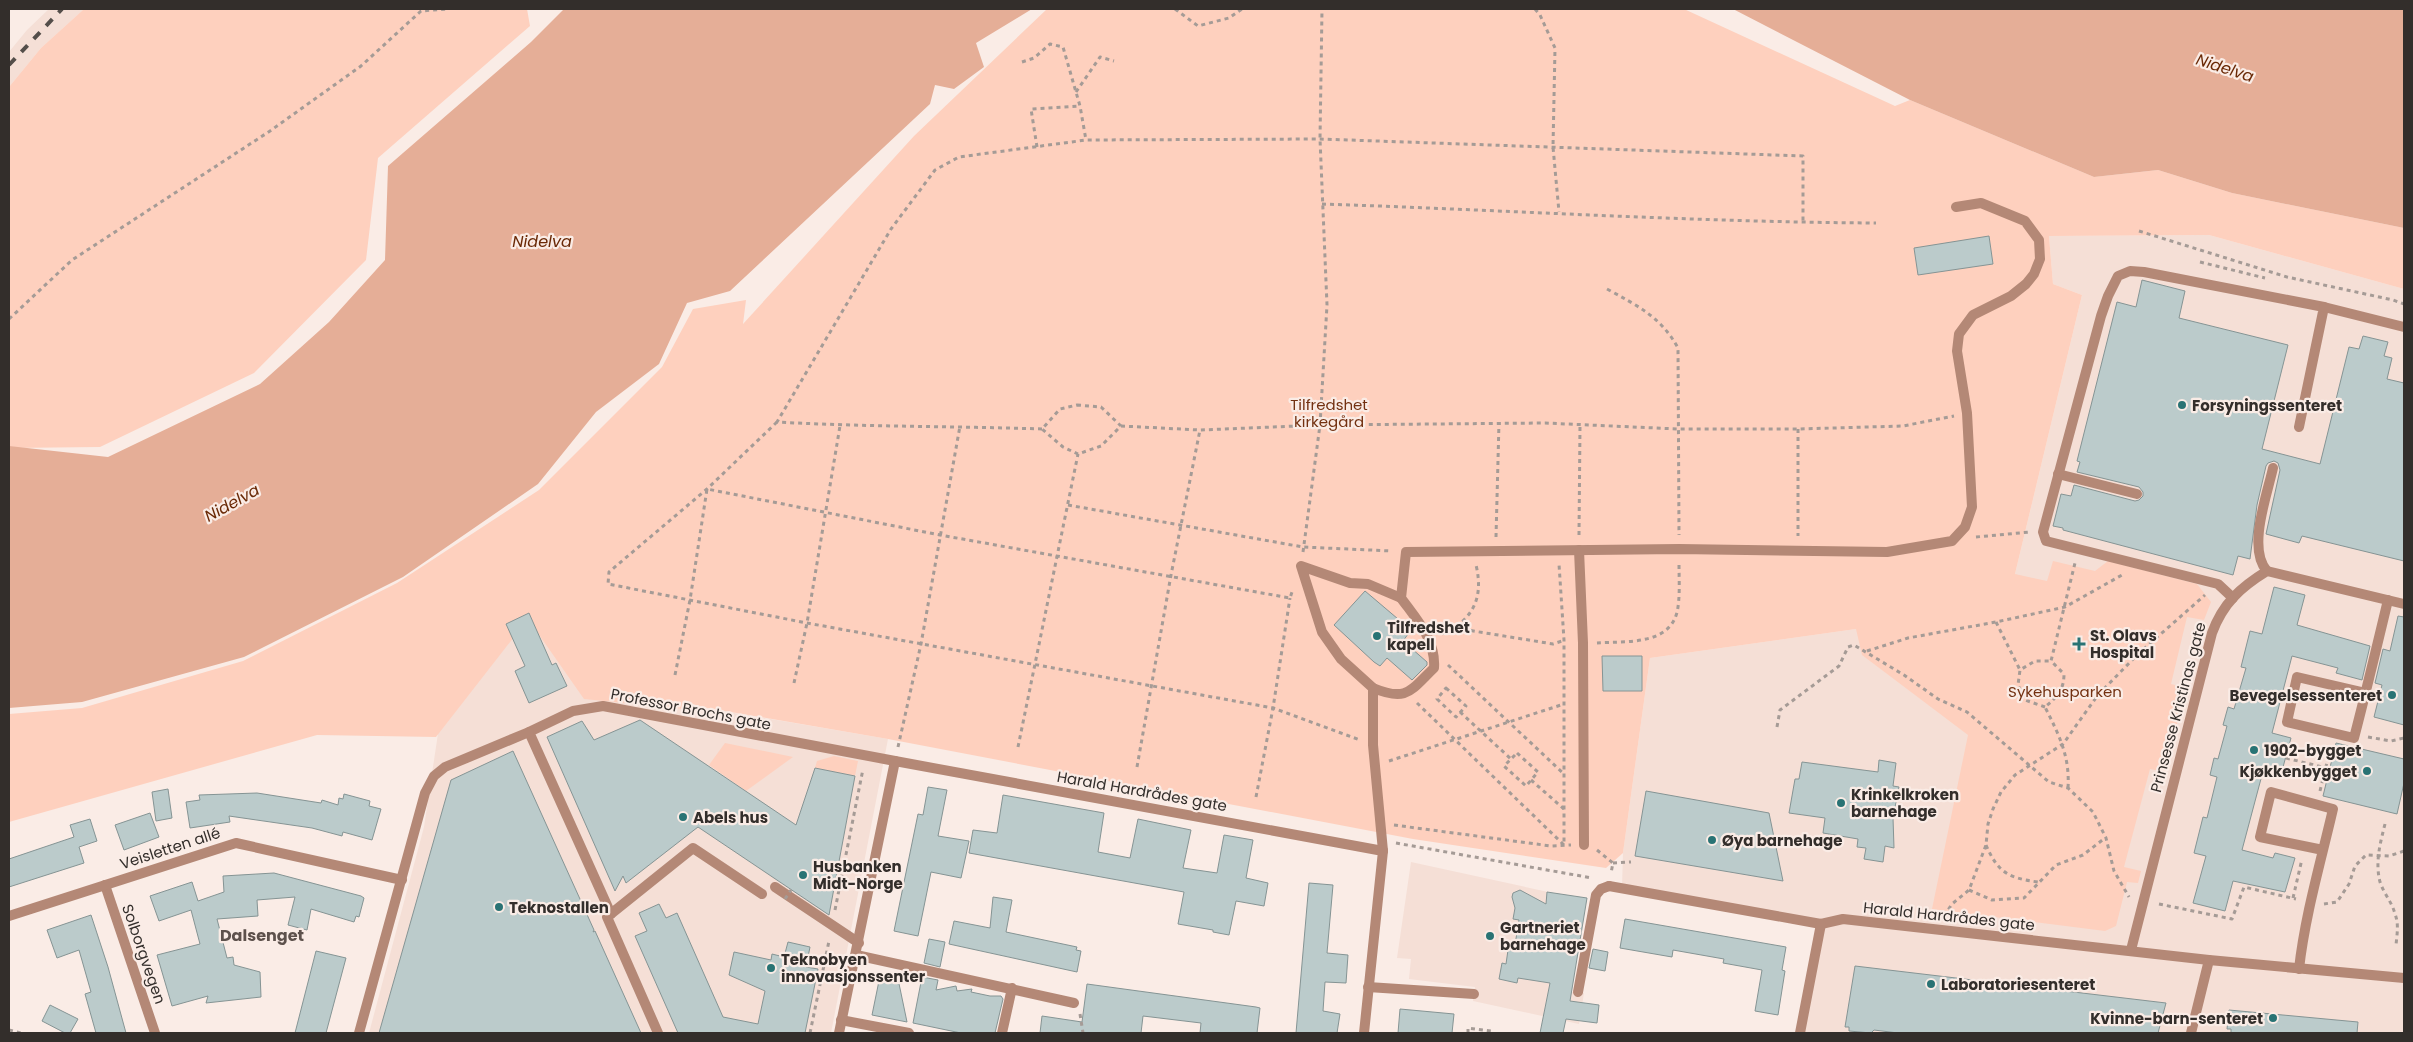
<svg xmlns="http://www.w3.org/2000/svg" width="2413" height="1042" viewBox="0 0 2413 1042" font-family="Poppins,sans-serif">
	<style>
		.built { fill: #f5dfd6 }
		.green { fill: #fed0be }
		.water { fill: #e5ae97 }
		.building { fill: #bbcbcb; stroke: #859494 }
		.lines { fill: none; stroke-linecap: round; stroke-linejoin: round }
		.path { stroke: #a59b96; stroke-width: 3; stroke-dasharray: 4 4; stroke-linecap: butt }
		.lane { stroke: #b48876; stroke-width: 10 }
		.street { stroke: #b48876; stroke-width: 10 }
		.rail { stroke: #544e4a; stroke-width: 4; stroke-dasharray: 9 9; stroke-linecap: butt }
		.path-bridge { stroke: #a59b96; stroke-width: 3; stroke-dasharray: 4 4; stroke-linecap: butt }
		.poi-dot { fill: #297374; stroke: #faece6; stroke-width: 2 }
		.labels { text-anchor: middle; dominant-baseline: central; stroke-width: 4.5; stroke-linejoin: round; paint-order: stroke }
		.park-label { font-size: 15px; fill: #733111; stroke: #faece6 }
		.poi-label { font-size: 15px; font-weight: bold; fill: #332e2b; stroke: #faece6; text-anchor: start }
		.street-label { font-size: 15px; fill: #332e2b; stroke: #faece6 }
		.water-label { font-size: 16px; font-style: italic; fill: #6a2906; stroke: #faece6 }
		.neighbourhood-label { font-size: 16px; font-weight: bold; fill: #5d514c; stroke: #faece6 }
	</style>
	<rect width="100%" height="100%" fill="#faece6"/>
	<!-- built -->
	<g class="built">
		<path d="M49 9H84L41 48 9 87V52L27 30Z"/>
		<path d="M2209 235 2404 289V1033H1800L1820 924 1622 888 1623 853 1650 658 1856 629 2015 574 2082 295 2053 284 2049 236Z"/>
		<path d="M550 597 582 687 888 739 831 1033H369L424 827 446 680Z"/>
		<path d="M1411 862 1585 900 1571 992 1584 993 1579 1024 1473 1001 1475 987 1409 979 1411 959 1397 958Z"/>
	</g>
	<!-- green -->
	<g class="green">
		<path d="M84 9H527L530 26 378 158 366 260 254 373 100 447 9 448V87L41 48Z"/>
		<path d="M1047 9H1684L1895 106 1910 100 2094 177 2158 170 2232 193 2404 228V289L2209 235 2049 236 2053 284 2082 295 2015 574 2047 581 2053 561 2095 571 2108 561 2197 584 2211 602 2204 620 2187 617 2171 684 2186 688 2165 772 2150 769 2124 867 2141 871 2138 883 2127 882 2116 926 2105 931 1932 909 1968 735 1862 655 1856 629 1650 658 1623 853 1606 868 1413 839 888 739 696 706 695 710 584 699 528 619 436 737 317 735 9 822V714L82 708 243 661 397 583 539 490 662 367 693 309 746 300 743 324 914 136Z"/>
		<path d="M725 743 793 757 746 791 709 765Z"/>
		<path d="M834 756 858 761 855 776 815 768 817 761Z"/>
	</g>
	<!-- water -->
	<g class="water">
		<path d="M564 9H1032L976 43 984 67 954 89 935 85 930 104 730 291 687 303 659 364 596 412 538 484 403 577 244 657 82 702 9 708V446L108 457 260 384 329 322 385 260 388 166 531 42Z"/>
		<path d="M1733 9H2404V228L2232 193 2158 170 2094 177 1910 100Z"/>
	</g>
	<!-- building -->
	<g class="building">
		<path d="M1989 236 1993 264 1918 275 1914 248Z"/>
		<path d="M2142 280 2185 291 2179 318 2288 345 2262 449 2320 464 2349 347 2359 349 2363 336 2388 342 2384 356 2392 358 2387 379 2404 383V561L2302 536 2299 543 2266 534 2280 470 2278 463 2274 461 2268 463 2266 466 2257 505 2250 559 2238 556 2233 575 2063 530V528L2053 526 2061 494 2071 496 2074 485 2135 501 2139 500 2143 496V492L2139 487 2077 472 2080 462 2077 461 2117 302 2136 307Z"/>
		<path d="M2274 587 2305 595 2297 625 2370 646 2362 680 2336 673 2338 668 2292 656 2272 733 2291 738 2280 778 2262 775 2242 850 2273 858 2275 853 2295 858 2285 892 2233 881 2225 911 2193 903 2206 856 2194 853 2203 817 2207 818 2217 777 2210 775 2214 758 2218 759 2227 726 2223 725 2228 707 2234 709 2246 668 2241 667 2250 631 2262 634Z"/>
		<path d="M1365 591 1411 630 1403 641 1427 662V665L1412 680 1387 658 1380 666 1374 662 1334 625Z"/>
		<path d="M529 613 552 665 556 663 567 686 529 703 515 671 525 666 506 624Z"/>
		<path d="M2398 616 2404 617V725L2374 717 2382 685 2375 683 2383 649 2390 651Z"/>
		<path d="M1602 656H1642V691H1603Z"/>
		<path d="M640 720 796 825 815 768 855 776 829 915 698 827 626 883 623 876 615 891 547 737 582 721 594 740Z"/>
		<path d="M2336 743 2404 759V783L2397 814 2323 796Z"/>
		<path d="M513 751 594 930 593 932 595 931 641 1033H379L451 780Z"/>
		<path d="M1879 760 1896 763 1893 786 1899 787 1893 818 1894 848 1885 846 1883 862 1864 859 1866 848 1857 847 1858 839 1823 833 1825 818 1789 813 1795 779H1799L1802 762 1878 772Z"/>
		<path d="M928 787 947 790 938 836 969 841 961 878 931 872 918 936 894 931 918 814 923 815Z"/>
		<path d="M168 789 172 818 156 821 152 792Z"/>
		<path d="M1646 791 1769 813 1783 881 1635 856Z"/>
		<path d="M257 793 321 803 322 800 338 805 339 798 343 799 344 794 370 801 369 806 381 809 372 840 343 832 342 836 312 828 229 816 230 822 190 828 186 802 200 800 199 795Z"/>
		<path d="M1003 795 1104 813 1098 852 1130 858 1138 819 1191 830 1183 868 1217 873 1224 835 1253 840 1246 878 1268 883 1264 906 1236 901 1229 935 1213 932V930L1178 924 1184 892 969 853 973 830 997 833Z"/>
		<path d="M150 813 159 837 124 850 115 825Z"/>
		<path d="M90 819 97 841 79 847 84 863 9 887V859L74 837 70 825Z"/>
		<path d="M274 873 361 896 364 898 359 917 356 916 354 922 311 909 307 930 288 925 295 897 257 900 258 916 217 919 227 958 233 957 234 965 260 972 261 997 206 1003 208 996 172 1006 157 955 200 944 191 910 159 921 150 896 192 882 198 901 224 892 223 876Z"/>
		<path d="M1309 883 1333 885 1327 953 1348 955 1346 983 1325 982 1323 1011 1340 1014 1337 1033H1296Z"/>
		<path d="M1520 890 1546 904 1547 892 1587 898 1570 1001 1599 1005 1597 1023 1566 1019 1563 1033H1540L1550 983 1518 978 1517 983 1499 979 1502 963 1506 964 1508 950 1514 951 1519 920 1513 919 1515 908 1512 897 1513 893Z"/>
		<path d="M993 897 1012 900 1006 932 1077 947 1076 950 1081 951 1077 972 949 944 954 921 990 928Z"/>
		<path d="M659 904 666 918 677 913 723 1017 758 1024 765 991 729 975 734 952 771 960 772 954 784 957 788 942 810 947 806 967 818 969 805 1033H678L635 936 647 931 639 913Z"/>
		<path d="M91 915 108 967 126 1033H96L85 994 91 992 79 950 57 958 47 930Z"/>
		<path d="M1625 919 1786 947 1782 970 1785 971 1778 1015 1755 1011 1762 970 1723 963 1724 959 1673 950 1672 957 1620 948Z"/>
		<path d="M929 939 945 942 940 967 924 963Z"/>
		<path d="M1593 949 1608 952 1605 971 1589 968Z"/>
		<path d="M316 951 346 958 326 1033H295Z"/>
		<path d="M1855 966 2166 1003 2158 1033H1898L1874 1030 1871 1033 1849 1031V1027H1845Z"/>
		<path d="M897 974 907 1022 872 1015 880 976Z"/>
		<path d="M922 977 938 980 936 990 956 986 957 991 972 989 971 992 990 996H1001L1003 999 995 1033H961L913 1023Z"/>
		<path d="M1087 984 1256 1007 1260 1008 1257 1033H1200L1201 1023 1143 1016 1141 1033H1040L1042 1016 1082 1022Z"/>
		<path d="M50 1005 78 1019 70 1033H65L42 1021Z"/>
		<path d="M1400 1009 1454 1014 1452 1033H1398Z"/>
		<path d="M2229 1010 2358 1022 2357 1033H2231V1029H2227Z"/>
	</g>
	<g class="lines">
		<!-- path -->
		<g class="path">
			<path d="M1175 9 1198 26 1229 18 1242 9"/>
			<path d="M1535 9 1540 15 1555 48 1553 147 1559 212"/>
			<path d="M1022 62 1034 58 1050 44 1063 47 1080 106 1086 140"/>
			<path d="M1076 92 1100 57 1114 61"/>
			<path d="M1037 147 1031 109 1080 106"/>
			<path d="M1322 204C1507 210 1692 222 1876 223"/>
			<path d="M2139 231 2287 277 2393 300 2404 304"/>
			<path d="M2200 262 2265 278"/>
			<path d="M1607 289C1638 306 1661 317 1678 348L1679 535"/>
			<path d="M9 319 72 260 270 131 361 66 421 11 447 9"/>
			<path d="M1077 405 1101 407 1121 426 1101 446 1078 454 1063 447 1042 429 1060 409Z"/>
			<path d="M777 422 707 489 609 572 608 584 807 623 1273 708 1360 740"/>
			<path d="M1121 426 1200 430 1320 425 1545 423 1678 429H1798L1903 426 1954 416"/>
			<path d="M1042 429C954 426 866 427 777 422L891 229 935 170 959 157 1086 140 1320 139 1803 156V222"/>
			<path d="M1798 429V536"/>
			<path d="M1068 505 1303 547 1392 551"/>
			<path d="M1579 535 1580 426"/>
			<path d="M1496 537 1499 422"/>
			<path d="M1976 537 2030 532"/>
			<path d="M1303 552 1320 425 1327 305 1320 139 1322 9"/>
			<path d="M1996 622 2020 670"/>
			<path d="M1455 628 1553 644 1565 640"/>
			<path d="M1442 634C1473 620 1484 598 1476 565"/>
			<path d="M1597 643C1627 641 1673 646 1678 607 1680 593 1679 578 1679 564"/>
			<path d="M1867 651 1908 638 1996 622 2065 607 2122 575"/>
			<path d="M1448 665 1564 774"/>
			<path d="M675 675 690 600 707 489 940 535 1290 598 1293 589"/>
			<path d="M794 683 807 623 840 426"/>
			<path d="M1446 688 1466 706 1456 717 1437 699Z"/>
			<path d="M1417 703 1564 845V640L1559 564"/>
			<path d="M2045 707 2025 700 2018 685 2020 670 2035 661H2051"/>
			<path d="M1460 712 1511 759"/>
			<path d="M1777 727 1780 710 1839 666 1848 647 1854 645 1904 675 1938 699 1967 712 2049 782 2068 788 2093 812 2106 838 2114 871 2129 897"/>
			<path d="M2368 737 2391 741 2404 738"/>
			<path d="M898 747 921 644 960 426"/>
			<path d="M1018 747 1078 454"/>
			<path d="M1517 753 1538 772 1526 786 1504 766Z"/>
			<path d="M2286 758 2326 768"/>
			<path d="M1389 761 1564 704"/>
			<path d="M1137 767 1171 575 1200 430"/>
			<path d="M1531 780 1564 809"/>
			<path d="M2068 788C2070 756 2059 735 2045 707 2057 697 2064 690 2064 674L2051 661 2075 563"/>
			<path d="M2320 791 2331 746"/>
			<path d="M1256 797 1273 708 1290 598"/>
			<path d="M2385 824C2380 844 2375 862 2380 882 2384 894 2392 902 2395 914 2399 924 2397 934 2396 945"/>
			<path d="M1394 825 1551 846 1571 845"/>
			<path d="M1396 843 1592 878"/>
			<path d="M1986 845C1998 873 2009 878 2038 882"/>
			<path d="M1597 850 1613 863 1611 873"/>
			<path d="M1613 863 1631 862"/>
			<path d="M1969 890 1992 900 2024 898 2056 865 2083 855 2105 838"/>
			<path d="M2293 898 2302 859"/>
			<path d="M2159 904 2232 919 2244 887 2296 899"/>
			<path d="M2324 904 2337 902 2349 884 2355 866 2366 855 2389 856 2404 851"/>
			<path d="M835 910 863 769"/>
			<path d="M1944 916 1952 904 1969 890 1986 845 1988 824 1993 809 2001 792 2015 775 2063 744 2098 695 2137 655 2205 595"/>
			<path d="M1080 1014 1083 1033"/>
			<path d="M9 1030 21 1033"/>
			<path d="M810 1033 829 941"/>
			<path d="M1468 1033V1028L1491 1031V1033"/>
		</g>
		<!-- lane -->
		<g class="lane">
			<path d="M2058 474 2137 494"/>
			<path d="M1579 550 1583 643 1584 845"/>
			<path d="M2267 571C2247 549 2267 495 2273 468"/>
			<path d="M2233 598 2218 584 2046 541 2043 532 2101 316 2108 296 2118 276 2130 271 2144 272 2324 307 2299 427"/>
			<path d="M1373 688C1407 702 1410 691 1434 668 1436 640 1417 620 1401 598L1406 552 1679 549 1887 552 1952 541 1965 527 1972 507 1967 413 1957 351 1959 334 1973 315 2011 296 2026 284 2034 274 2040 259 2039 240 2025 221 1981 203 1956 207"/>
			<path d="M2366 693 2297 677 2287 722 2354 738C2366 692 2377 646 2388 600"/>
			<path d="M1383 851 1373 745V688L1341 659 1322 632 1301 566 1350 583 1368 584 1401 598"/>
			<path d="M775 887 859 943"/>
			<path d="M611 914 529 732 573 711 603 706 895 761"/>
			<path d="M856 955 1074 1003"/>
			<path d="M2299 969C2305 915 2321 861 2333 809L2271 792 2260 837 2323 850"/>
			<path d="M1368 987 1474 994"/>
			<path d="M1578 992 1596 895 1601 889 1609 886"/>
			<path d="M841 1020 909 1033"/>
			<path d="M1002 1033 1012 988"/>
		</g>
		<!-- street -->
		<g class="street">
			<path d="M2324 307 2404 327"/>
			<path d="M105 885 155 1033"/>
			<path d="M1609 886 1821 924 1843 919 2209 960 2404 978"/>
			<path d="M9 916 236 843 402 880"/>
			<path d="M2131 950 2212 633C2223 603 2241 587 2267 571L2404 604"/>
			<path d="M359 1033 425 793 434 776 445 767 529 732"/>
			<path d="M658 1033 607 917 693 848 762 894"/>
			<path d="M839 1033 895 761 1383 851 1364 1033"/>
			<path d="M1800 1033 1821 924"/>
			<path d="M2191 1033 2209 960"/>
		</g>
		<!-- rail -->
		<path class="rail" d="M9 65 62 9"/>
		<!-- path-bridge -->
		<path class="path-bridge" d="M785 899 791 890"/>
	</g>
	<!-- markers -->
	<g class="poi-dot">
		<circle cx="2182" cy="405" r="5"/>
		<circle cx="1377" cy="636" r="5"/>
		<path d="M2076.5 636.5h5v5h5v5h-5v5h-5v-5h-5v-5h5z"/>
		<circle cx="2392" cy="695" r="5"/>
		<circle cx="2254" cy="750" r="5"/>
		<circle cx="2367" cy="771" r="5"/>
		<circle cx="1841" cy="803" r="5"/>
		<circle cx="683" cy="817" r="5"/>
		<circle cx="1712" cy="840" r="5"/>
		<circle cx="803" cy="875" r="5"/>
		<circle cx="499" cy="907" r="5"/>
		<circle cx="1490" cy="936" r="5"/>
		<circle cx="771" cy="968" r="5"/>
		<circle cx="1931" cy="984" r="5"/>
		<circle cx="2273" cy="1018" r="5"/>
	</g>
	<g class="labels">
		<!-- park labels -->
		<g class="park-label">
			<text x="1329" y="404">Tilfredshet<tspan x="1329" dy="17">kirkegård</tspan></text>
			<text x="2065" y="691">Sykehusparken</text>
		</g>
		<!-- poi labels -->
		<g class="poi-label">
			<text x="2192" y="405">Forsyningssenteret</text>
			<text x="1387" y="627">Tilfredshet<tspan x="1387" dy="17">kapell</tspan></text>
			<text x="2090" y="635">St. Olavs<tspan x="2090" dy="17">Hospital</tspan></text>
			<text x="2382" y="695" text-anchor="end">Bevegelsessenteret</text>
			<text x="2264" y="750">1902-bygget</text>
			<text x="2357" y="771" text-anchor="end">Kjøkkenbygget</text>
			<text x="1851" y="794">Krinkelkroken<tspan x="1851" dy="17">barnehage</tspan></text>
			<text x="693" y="817">Abels hus</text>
			<text x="1722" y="840">Øya barnehage</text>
			<text x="813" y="866">Husbanken<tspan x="813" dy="17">Midt-Norge</tspan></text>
			<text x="509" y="907">Teknostallen</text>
			<text x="1500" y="927">Gartneriet<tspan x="1500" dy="17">barnehage</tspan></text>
			<text x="781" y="959">Teknobyen<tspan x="781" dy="17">innovasjonssenter</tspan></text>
			<text x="1941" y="984">Laboratoriesenteret</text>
			<text x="2263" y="1018" text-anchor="end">Kvinne-barn-senteret</text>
		</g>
		<!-- street labels -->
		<g class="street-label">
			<text transform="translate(2178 707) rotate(-75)">Prinsesse Kristinas gate</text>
			<text transform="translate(691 709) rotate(11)">Professor Brochs gate</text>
			<text transform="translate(1142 791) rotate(10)">Harald Hardrådes gate</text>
			<text transform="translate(170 848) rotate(-18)">Veisletten allé</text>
			<text transform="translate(1949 916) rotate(6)">Harald Hardrådes gate</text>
			<text transform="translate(144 954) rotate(71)">Solborgvegen</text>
		</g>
		<!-- water labels -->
		<g class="water-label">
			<text transform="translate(2225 68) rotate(18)">Nidelva</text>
			<text x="542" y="241">Nidelva</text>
			<text transform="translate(232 503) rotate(-29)">Nidelva</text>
		</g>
		<!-- neighbourhood labels -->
		<g class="neighbourhood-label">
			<text x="262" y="935">Dalsenget</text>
		</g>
	</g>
	<!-- border -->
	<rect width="2413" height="1042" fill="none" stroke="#332e2b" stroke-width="20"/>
</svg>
